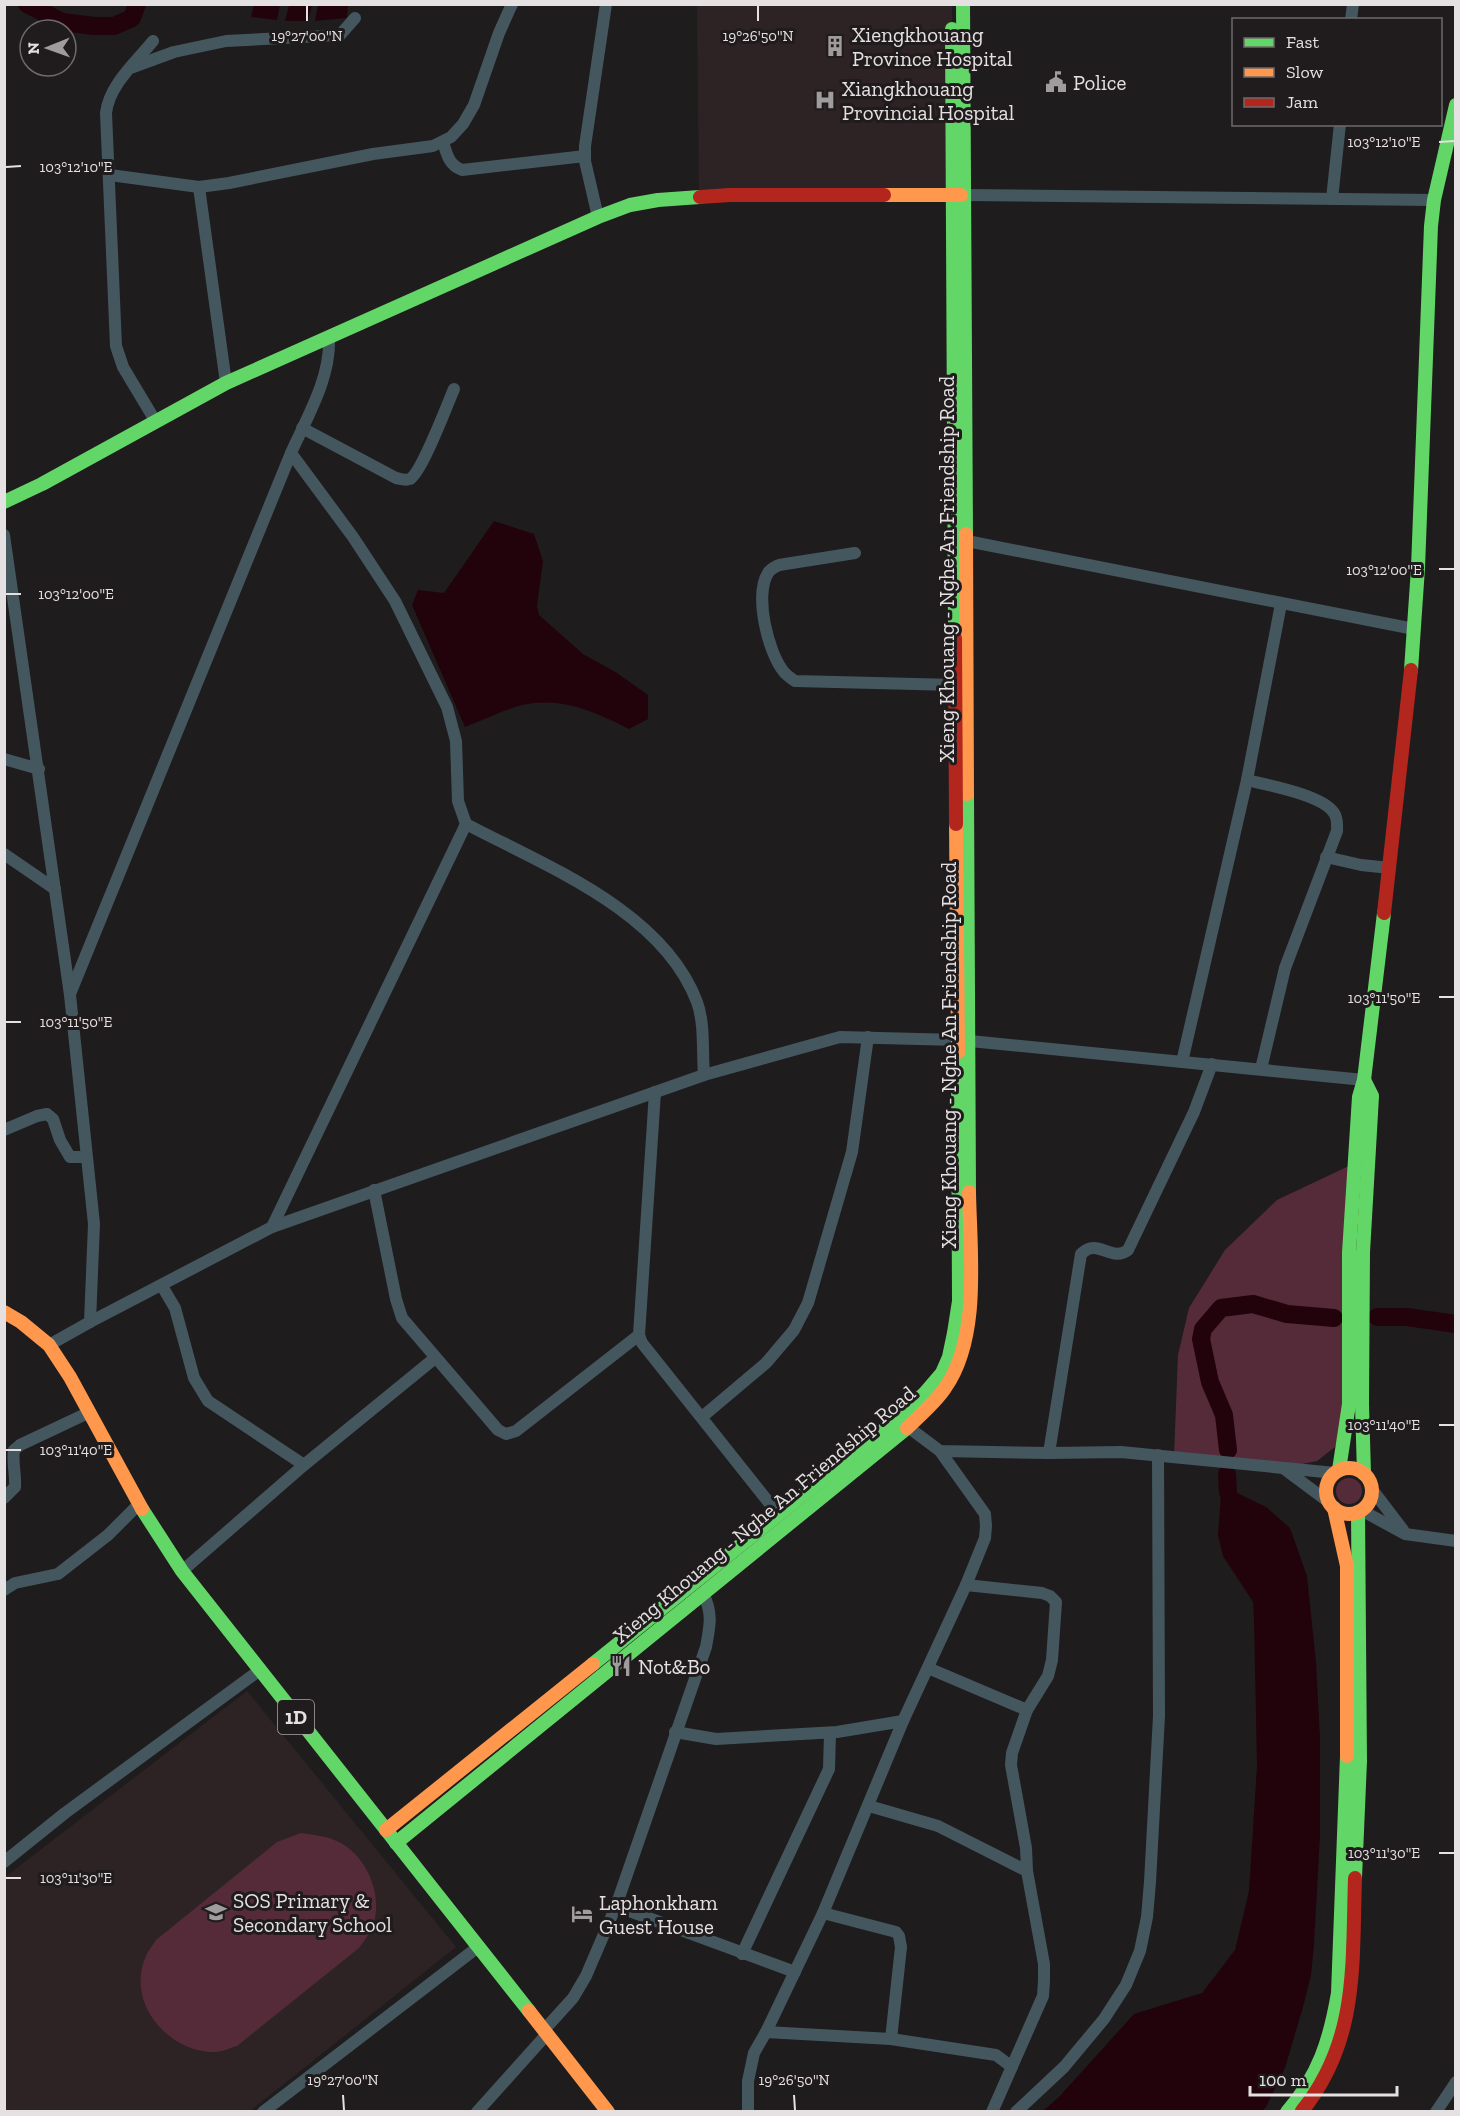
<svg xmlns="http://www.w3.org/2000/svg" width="1460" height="2116" viewBox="0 0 1460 2116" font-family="'Zilla Slab',serif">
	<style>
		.built { fill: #2d2224 }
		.green { fill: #562b39 }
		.water { fill: #22030c }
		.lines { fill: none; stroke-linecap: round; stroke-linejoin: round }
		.river { stroke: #22030c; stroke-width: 18 }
		.street { stroke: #44575f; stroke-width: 12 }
		.fast { stroke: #63d668; stroke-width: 14 }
		.slow { stroke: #ff974d; stroke-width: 14 }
		.jam { stroke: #b3261e; stroke-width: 14 }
		.ticks { fill: none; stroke: #e5e1e2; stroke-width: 2 }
		.labels { text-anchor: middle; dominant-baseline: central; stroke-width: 6; stroke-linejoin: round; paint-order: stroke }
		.shield { fill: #201b1c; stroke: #aaa6a7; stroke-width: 1.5 }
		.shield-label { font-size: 20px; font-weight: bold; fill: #e5e1e2 }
		.poi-label { font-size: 21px; fill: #e5e1e2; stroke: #201b1c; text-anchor: start }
		.street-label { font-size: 21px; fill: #e5e1e2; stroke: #201b1c }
		.ticks-label { font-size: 15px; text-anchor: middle; fill: #e5e1e2; stroke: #201b1c; stroke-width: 6; stroke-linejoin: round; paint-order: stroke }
	</style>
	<rect width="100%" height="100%" fill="#1f1c1d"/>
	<!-- built -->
	<g class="built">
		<path d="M697 5H952V195L699 197Z"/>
		<path d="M247 1691 456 1947 250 2111 5 2112V1877Z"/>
	</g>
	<!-- green -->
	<g class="green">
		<path d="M1353 1164 1349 1404 1335 1447 1317 1461 1282 1468 1174 1456 1178 1355 1189 1308 1225 1250 1277 1200Z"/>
		<circle cx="1349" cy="1491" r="13"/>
		<path d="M301 1833C315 1835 328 1836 341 1843 369 1859 384 1899 372 1928 369 1935 363 1942 359 1948L237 2046C230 2048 222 2052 215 2052 168 2053 125 2002 146 1956 148 1951 153 1945 156 1940L277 1842Z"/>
	</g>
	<!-- water -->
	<g class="water">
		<path d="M254 5H280L277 20 251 17Z"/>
		<path d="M289 5H312L308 21H285Z"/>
		<path d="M318 5H348L347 18 315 21Z"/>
		<path d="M494 521 534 534 543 561 537 606 539 615 583 654 617 673 648 695V719L629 729C596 712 561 696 522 705 503 710 484 720 465 727L412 605 418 590 444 593Z"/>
		<path d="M1233 1491 1266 1507 1290 1528 1307 1576 1316 1662 1320 1738V1835L1314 1944 1311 1975 1303 2007 1285 2068 1266 2107 1262 2111H1043L1059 2097 1134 2014 1202 1993 1235 1950 1249 1891 1257 1766 1254 1620 1253 1602 1223 1556 1218 1535 1221 1494Z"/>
	</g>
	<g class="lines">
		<!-- river -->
		<g class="river">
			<path d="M27 4 62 22 94 26H114L132 18 137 4"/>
			<path d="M1377 1317H1407L1456 1324"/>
			<path d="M1228 1450 1224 1415 1210 1382 1201 1339 1203 1329 1221 1308 1253 1304 1287 1314 1334 1318"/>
			<path d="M1227 1474 1228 1492"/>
		</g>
		<!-- street -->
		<g class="street">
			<path d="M1351 20 1353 4"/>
			<path d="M153 41C136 62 109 85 106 113L116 346 123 367 156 422"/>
			<path d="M133 67 174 52 226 41 340 35 355 18"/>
			<path d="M443 142C447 155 449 165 462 170L585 156"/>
			<path d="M110 175 199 187 229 183 373 154 433 146 451 137 463 124 474 105 499 33 512 4"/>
			<path d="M199 187 226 383"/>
			<path d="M965 195 1434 200"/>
			<path d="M1332 199 1340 124"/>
			<path d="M598 217 585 161V146L606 4"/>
			<path d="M302 428 396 478C401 479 405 481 410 479 422 472 447 405 454 389"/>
			<path d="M291 453 353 537 395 601 447 707 456 741 458 801 466 824C546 866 663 911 697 1002 705 1024 702 1052 704 1075"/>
			<path d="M4 535 70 995 94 1224 90 1322"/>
			<path d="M967 541 1414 629"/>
			<path d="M855 553 779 565C775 567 770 569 768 573 754 595 768 653 784 672 787 676 791 678 795 681L955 685"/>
			<path d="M4 759 39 769"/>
			<path d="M1247 780C1267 785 1323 795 1334 813 1338 818 1337 826 1337 831L1285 968 1261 1069"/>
			<path d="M4 854 55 889"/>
			<path d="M1326 857 1361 865 1390 868"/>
			<path d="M70 994 291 453C307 417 331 378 329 337"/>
			<path d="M970 1041 1364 1080"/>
			<path d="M1182 1062 1247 780 1281 604"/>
			<path d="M655 1092 639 1335 642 1343 778 1514"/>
			<path d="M4 1130 37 1116 47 1114 53 1119 60 1140 70 1157H86"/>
			<path d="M374 1190 396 1299 402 1318 498 1430 506 1434 516 1431 639 1335"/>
			<path d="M272 1227 466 824"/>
			<path d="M162 1286 175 1308 194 1378 208 1401 304 1465"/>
			<path d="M49 1345 90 1322 272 1227 704 1075 840 1037 958 1040"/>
			<path d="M702 1417 766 1363 794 1330 808 1303 852 1152 868 1037"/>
			<path d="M908 1427 940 1451 1049 1453 1121 1452 1335 1473"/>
			<path d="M1049 1453 1081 1254C1098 1237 1111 1263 1128 1250L1194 1112 1212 1064"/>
			<path d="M1283 1468 1330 1503"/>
			<path d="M1371 1488 1403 1530"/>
			<path d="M4 1498 15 1487C16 1474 12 1463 14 1450L20 1445 90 1412"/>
			<path d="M1361 1510 1405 1534 1456 1541"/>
			<path d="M182 1571 304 1465 435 1358"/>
			<path d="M966 1585 1042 1593 1050 1596 1056 1602 1052 1660 1048 1676 1027 1710 1012 1753 1011 1765 1026 1848 1027 1871 1044 1964V1981L1043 1996 992 2112"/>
			<path d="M4 1590 15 1583 58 1574 108 1535 139 1504"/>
			<path d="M928 1668 1027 1710"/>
			<path d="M675 1732 716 1739 837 1732 903 1721"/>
			<path d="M869 1806 938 1826 1027 1871"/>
			<path d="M4 1862 65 1813 260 1670"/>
			<path d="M616 1906 795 1972"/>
			<path d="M823 1913 896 1932 899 1936 901 1947 891 2039"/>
			<path d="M742 1954 829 1769 830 1733"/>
			<path d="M544 2030 573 1998 586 1976 616 1906 706 1647C710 1625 713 1614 703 1593"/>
			<path d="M766 2032 891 2039 996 2055 1012 2067"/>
			<path d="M263 2112 478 1947"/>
			<path d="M477 2112 547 2034"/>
			<path d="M748 2112V2081L754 2053 766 2032 823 1913 903 1721 966 1585 985 1538 986 1526 985 1514 940 1451"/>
			<path d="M1016 2112 1064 2067 1104 2019 1126 1985 1140 1951 1147 1917 1150 1882 1159 1716 1158 1455"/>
			<path d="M1436 2112 1456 2082"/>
		</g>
		<!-- fast -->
		<g class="fast">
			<path d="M963 4 966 534"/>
			<path d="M952 29 955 638"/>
			<path d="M4 502 42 484 226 383 598 217 630 205 658 200 700 197"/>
			<path d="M1411 670 1418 568 1431 226 1434 200 1456 105"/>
			<path d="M967 794 969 1192"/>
			<path d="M1364 1080 1372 1096 1363 1252 1362 1404 1364 1474"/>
			<path d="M1339 1470 1349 1404V1253L1359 1097 1364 1080 1384 913"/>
			<path d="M142 1509 182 1571 529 2011"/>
			<path d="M593 1664 896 1420 924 1394 942 1373 949 1357 954 1333 959 1301 958 1052"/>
			<path d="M396 1843 907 1428"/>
			<path d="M1355 1878 1360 1761 1358 1512"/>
			<path d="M1287 2112C1319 2075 1330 2040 1338 1993L1347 1756"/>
		</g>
		<!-- slow -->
		<g class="slow">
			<path d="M884 195H961"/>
			<path d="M966 534 967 794"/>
			<path d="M956 824 958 1052"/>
			<path d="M4 1312 21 1322 49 1345 70 1377 142 1509"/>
			<path d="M907 1428C920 1415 935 1403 945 1388 981 1337 970 1252 969 1192"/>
			<circle cx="1349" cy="1491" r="23"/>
			<path d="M1334 1508 1347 1566V1756"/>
			<path d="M386 1830 593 1664"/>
			<path d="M529 2011 608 2112"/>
		</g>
		<!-- jam -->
		<g class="jam">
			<path d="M700 197 730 195H884"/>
			<path d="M955 638 956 824"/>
			<path d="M1384 913 1411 670"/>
			<path d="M1302 2111C1359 2040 1352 1964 1355 1878"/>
		</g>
	</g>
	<!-- ticks -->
	<path class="ticks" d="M307 6V21M758 6V21M1439 142 1454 141M6 167 21 166M1439 569H1454M6 594H21M1439 997H1454M6 1022H21M1439 1425H1454M6 1450H21M1439 1853H1454M6 1878H21M343 2095 344 2110M794 2095 795 2110"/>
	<!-- icons -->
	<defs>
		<symbol id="building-bare" viewBox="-9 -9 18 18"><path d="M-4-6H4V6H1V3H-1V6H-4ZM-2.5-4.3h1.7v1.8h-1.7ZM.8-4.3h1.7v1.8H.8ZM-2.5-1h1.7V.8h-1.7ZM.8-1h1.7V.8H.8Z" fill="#a09c9d" stroke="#201b1c" stroke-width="2.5" paint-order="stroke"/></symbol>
		<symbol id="civic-bare" viewBox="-9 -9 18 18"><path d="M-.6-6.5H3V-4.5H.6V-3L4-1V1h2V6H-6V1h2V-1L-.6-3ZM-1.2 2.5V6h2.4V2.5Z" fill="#a09c9d" stroke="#201b1c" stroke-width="2.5" paint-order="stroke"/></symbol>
		<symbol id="hospital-bare" viewBox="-9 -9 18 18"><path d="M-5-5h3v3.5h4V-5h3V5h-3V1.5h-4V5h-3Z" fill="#a09c9d" stroke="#201b1c" stroke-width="2.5" paint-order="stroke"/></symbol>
		<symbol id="restaurant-bare" viewBox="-9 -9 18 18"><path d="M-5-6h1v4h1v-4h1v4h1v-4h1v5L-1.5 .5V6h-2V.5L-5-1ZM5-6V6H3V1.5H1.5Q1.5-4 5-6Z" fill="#a09c9d" stroke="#201b1c" stroke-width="2.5" paint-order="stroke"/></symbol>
		<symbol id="school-bare" viewBox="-9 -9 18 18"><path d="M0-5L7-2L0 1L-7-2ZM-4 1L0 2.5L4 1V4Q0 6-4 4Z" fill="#a09c9d" stroke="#201b1c" stroke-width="2.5" paint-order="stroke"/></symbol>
		<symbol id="hotel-bare" viewBox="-9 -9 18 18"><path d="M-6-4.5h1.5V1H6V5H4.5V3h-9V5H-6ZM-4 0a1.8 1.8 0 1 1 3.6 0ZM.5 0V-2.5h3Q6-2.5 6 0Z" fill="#a09c9d" stroke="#201b1c" stroke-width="2.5" paint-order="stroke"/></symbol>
	</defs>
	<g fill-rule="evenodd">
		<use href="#building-bare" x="820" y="31" width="30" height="30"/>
		<use href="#civic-bare" x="1041" y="67" width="30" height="30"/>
		<use href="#hospital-bare" x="810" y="85" width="30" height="30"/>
		<use href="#restaurant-bare" x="606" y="1651" width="30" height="30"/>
		<use href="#school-bare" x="201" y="1897" width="30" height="30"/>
		<use href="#hotel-bare" x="567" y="1899" width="30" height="30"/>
	</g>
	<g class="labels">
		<!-- shield labels -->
		<rect class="shield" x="278" y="1700" width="36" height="34" rx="4.5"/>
		<g class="shield-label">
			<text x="296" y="1717">1D</text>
		</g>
		<!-- poi labels -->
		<g class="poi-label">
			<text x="852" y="34">Xiengkhouang<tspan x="852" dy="24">Province Hospital</tspan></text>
			<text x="1073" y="82">Police</text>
			<text x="842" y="88">Xiangkhouang<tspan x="842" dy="24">Provincial Hospital</tspan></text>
			<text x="638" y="1666">Not&amp;Bo</text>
			<text x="233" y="1900">SOS Primary &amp;<tspan x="233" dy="24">Secondary School</tspan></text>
			<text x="599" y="1902">Laphonkham<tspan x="599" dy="24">Guest House</tspan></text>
		</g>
		<!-- street labels -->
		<g class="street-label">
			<text transform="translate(946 569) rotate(-90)">Xieng Khouang - Nghe An Friendship Road</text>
			<text transform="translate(948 1055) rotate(-90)">Xieng Khouang - Nghe An Friendship Road</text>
			<text transform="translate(764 1514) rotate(-40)">Xieng Khouang - Nghe An Friendship Road</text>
		</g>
	</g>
	<g class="ticks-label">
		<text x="307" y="41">19°27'00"N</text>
		<text x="758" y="41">19°26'50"N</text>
		<text x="1384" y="147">103°12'10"E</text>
		<text x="76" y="172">103°12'10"E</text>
		<text x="1384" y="575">103°12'00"E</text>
		<text x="76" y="599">103°12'00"E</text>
		<text x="1384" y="1003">103°11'50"E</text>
		<text x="76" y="1027">103°11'50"E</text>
		<text x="1384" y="1430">103°11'40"E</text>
		<text x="76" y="1455">103°11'40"E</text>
		<text x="1384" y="1858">103°11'30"E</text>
		<text x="76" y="1883">103°11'30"E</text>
		<text x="343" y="2085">19°27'00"N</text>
		<text x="794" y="2085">19°26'50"N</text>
	</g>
	<!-- border -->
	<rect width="1460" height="2116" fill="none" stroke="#e5e1e2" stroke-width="12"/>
	<!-- legend -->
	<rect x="1232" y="18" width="210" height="108" fill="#201b1c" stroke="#6f6a6b" stroke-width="1.5"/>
	<rect x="1244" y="38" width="30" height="9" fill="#63d668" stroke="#6f6a6b" stroke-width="1.5"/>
	<text x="1286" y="48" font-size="18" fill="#e5e1e2">Fast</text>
	<rect x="1244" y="68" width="30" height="9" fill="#ff974d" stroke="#6f6a6b" stroke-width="1.5"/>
	<text x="1286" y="78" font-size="18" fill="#e5e1e2">Slow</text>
	<rect x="1244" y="98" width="30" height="9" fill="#b3261e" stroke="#6f6a6b" stroke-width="1.5"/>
	<text x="1286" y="108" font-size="18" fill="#e5e1e2">Jam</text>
	<!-- north arrow -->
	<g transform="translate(48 48) rotate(269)"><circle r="28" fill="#201b1c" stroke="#6f6a6b" stroke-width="1.5"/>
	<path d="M0-4.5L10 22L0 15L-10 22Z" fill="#a09c9d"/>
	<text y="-9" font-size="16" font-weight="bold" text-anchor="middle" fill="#e5e1e2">N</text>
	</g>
	<!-- scale -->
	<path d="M1250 2086v9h147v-9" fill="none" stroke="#e5e1e2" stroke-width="3"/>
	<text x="1259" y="2086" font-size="18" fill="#e5e1e2" stroke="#201b1c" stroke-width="4.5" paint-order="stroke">100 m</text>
</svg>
